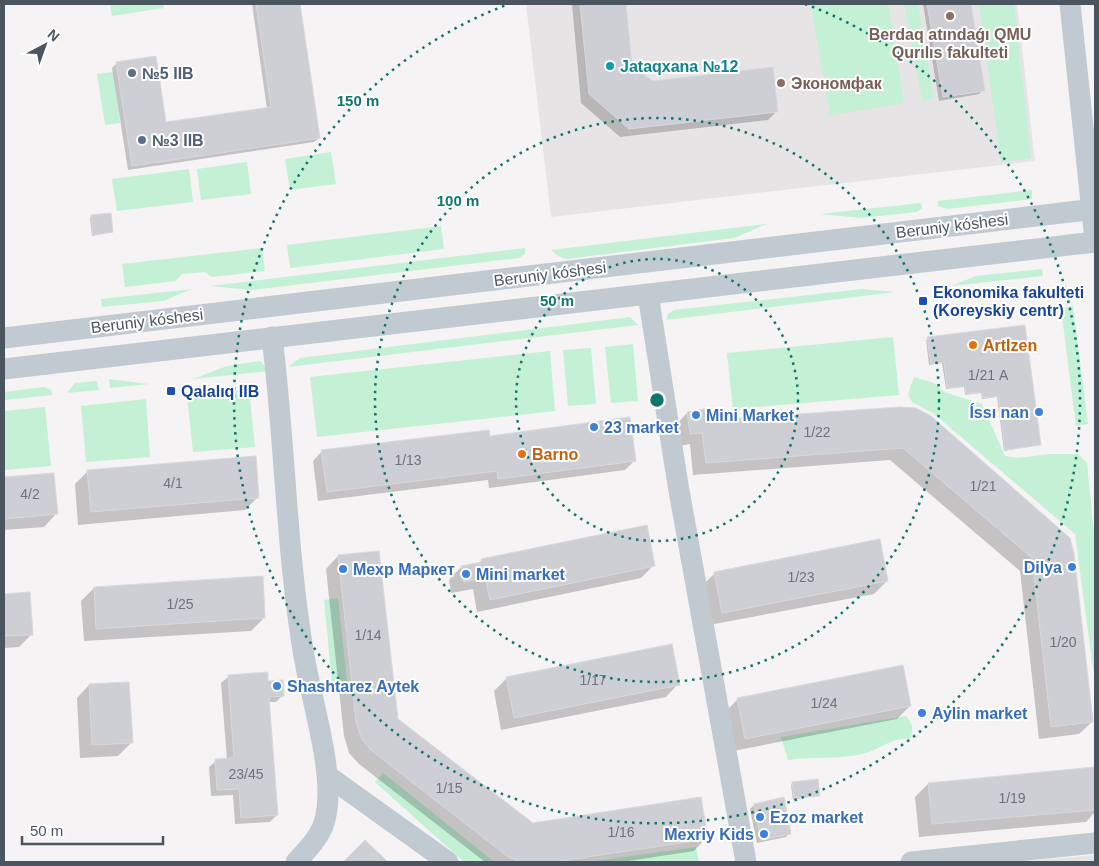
<svg xmlns="http://www.w3.org/2000/svg" width="1099" height="866" viewBox="0 0 1099 866" font-family="Arial,sans-serif">
	<style>
		.education { fill: #e6e4e5 }
		.green { fill: #c4f0d6 }
		.shadow { fill: #0003 }
		.building { fill: #cdcfd5; stroke: #d7d9de }
		.lines { fill: none; stroke-linecap: round; stroke-linejoin: round }
		.minor { stroke: #c1c9d1; stroke-width: 21 }
		.ring { fill: none; stroke: #0f766e; stroke-width: 2.5; stroke-dasharray: 2.5 5 }
		.education-dot { fill: #8d6e63; stroke: #fff; stroke-width: 2 }
		.culture-dot { fill: #0f9aa8; stroke: #fff; stroke-width: 2 }
		.service-dot { fill: #5c6f8a; stroke: #fff; stroke-width: 2 }
		.transit-dot { fill: #1a4fb4; stroke: #fff; stroke-width: 2 }
		.food-dot { fill: #e8710a; stroke: #fff; stroke-width: 2 }
		.shop-dot { fill: #3f7fe0; stroke: #fff; stroke-width: 2 }
		.labels { text-anchor: middle; dominant-baseline: central; stroke-width: 4; stroke-linejoin: round; paint-order: stroke }
		.number-label { font-size: 14px; fill: #6b747d }
		.education-label { font-size: 16px; font-weight: bold; fill: #785e54; stroke: #fff }
		.culture-label { font-size: 16px; font-weight: bold; fill: #0d838f; stroke: #fff; text-anchor: start }
		.service-label { font-size: 16px; font-weight: bold; fill: #4e5e75; stroke: #fff; text-anchor: start }
		.street-label { font-size: 16px; fill: #4a5560; stroke: #fff }
		.transit-label { font-size: 16px; font-weight: bold; fill: #164399; stroke: #fff; text-anchor: start }
		.food-label { font-size: 16px; font-weight: bold; fill: #c56008; stroke: #fff; text-anchor: start }
		.shop-label { font-size: 16px; font-weight: bold; fill: #366cbe; stroke: #fff; text-anchor: start }
		.centre { fill: #0f766e; stroke: #fff; stroke-width: 2.5 }
		.ring-label { font-size: 15px; text-anchor: middle; font-weight: bold; fill: #0f766e; stroke: #fff; stroke-width: 4; stroke-linejoin: round; paint-order: stroke }
	</style>
	<rect width="100%" height="100%" fill="#f5f3f3"/>
	<!-- education -->
	<g class="education">
		<path d="M526 4H1017L1035 161 551 217Z"/>
		<path d="M1095 855V862H1016Z"/>
	</g>
	<!-- green -->
	<g class="green">
		<path d="M110 4H163L164 8 112 16Z"/>
		<path d="M820 4H888L904 103 830 115 811 5Z"/>
		<path d="M904 4H918L934 98 922 100Z"/>
		<path d="M979 4H1014L1031 158 1001 162Z"/>
		<path d="M113 72 120 123 105 125 97 74Z"/>
		<path d="M331 152 336 184 290 190 285 159Z"/>
		<path d="M247 162 251 194 201 200 197 169Z"/>
		<path d="M189 169 193 202 117 211 112 179Z"/>
		<path d="M1032 190V199L947 209 938 206V201Z"/>
		<path d="M921 203 922 208 917 212 861 218 820 214Z"/>
		<path d="M767 224 734 238 566 259 558 256 551 250Z"/>
		<path d="M441 226 444 249 290 268 287 245Z"/>
		<path d="M262 248 265 271 212 277 205 272 182 274 176 281 125 287 122 264Z"/>
		<path d="M525 248V254L519 258 252 290 210 286Z"/>
		<path d="M1042 269 1043 276 951 286 976 276Z"/>
		<path d="M192 289 163 301 102 307 101 299Z"/>
		<path d="M862 289 896 292 666 320 668 314 674 310Z"/>
		<path d="M1073 306 1088 424 1076 426 1061 308Z"/>
		<path d="M630 317 638 325 288 367 300 358Z"/>
		<path d="M893 337 899 395 733 409 727 353Z"/>
		<path d="M633 344 638 401 611 403 605 347Z"/>
		<path d="M591 348 596 404 568 406 563 350Z"/>
		<path d="M550 351 555 411 317 437 310 377Z"/>
		<path d="M260 361 270 371 193 379 227 366Z"/>
		<path d="M914 377 934 383 944 392 982 404 1005 456 1017 458 1050 454H1078L1087 463 1095 543V669H1093L1075 534 933 413 912 402 908 394Z"/>
		<path d="M109 379 149 384 110 388Z"/>
		<path d="M97 381 99 390 67 393 75 383Z"/>
		<path d="M43 387 50 389 53 395 4 400V392Z"/>
		<path d="M249 389 255 447 193 452 187 396Z"/>
		<path d="M146 399 150 457 86 462 81 406Z"/>
		<path d="M45 407 51 466 4 470V411Z"/>
		<path d="M338 598 348 691 333 693 324 600Z"/>
		<path d="M906 716C913 724 914 730 910 739 892 737 882 748 866 753 840 760 814 756 788 760L781 737Z"/>
		<path d="M383 773 492 860 497 862H464L375 782Z"/>
		<path d="M696 847 699 862H588Z"/>
	</g>
	<!-- shadow -->
	<g class="shadow">
		<path d="M252 4H300L319 138 314 142 128 170 112 68 117 63 165 124 267 109Z"/>
		<path d="M572 4H624L631 66 653 82 777 111 768 120 620 137 581 103Z"/>
		<path d="M923 4H970L984 90 979 94 939 101Z"/>
		<path d="M91 217 112 232 92 236 90 218Z"/>
		<path d="M1024 326 1039 445 1004 451 997 397 982 399 981 393 965 395 964 387 946 389 942 363 929 365 926 340Z"/>
		<path d="M915 409 1069 539 1092 722 1079 734 1039 739 1020 571 890 460 693 475 690 444 678 446 675 426 687 413 711 421Z"/>
		<path d="M489 437 635 460 625 470 489 488 488 480 318 501 313 461 322 451Z"/>
		<path d="M88 471 258 497 245 510 78 525 75 484Z"/>
		<path d="M53 474 56 514 44 527 4 530V478Z"/>
		<path d="M338 556 397 720 533 825 706 838 694 851 622 862H485L359 764 349 753 344 736 326 569Z"/>
		<path d="M482 560 654 565 641 578 477 612 473 589 451 593 449 580 461 567 477 564Z"/>
		<path d="M715 573 887 581 874 594 709 625 702 586Z"/>
		<path d="M94 588 264 618 251 631 84 641 81 601Z"/>
		<path d="M29 594 32 634 19 647 4 648V595Z"/>
		<path d="M266 674 267 683 283 695 276 702H268L277 815 270 822 235 824 233 795 211 796 209 767 216 761 227 760 221 683 228 677Z"/>
		<path d="M507 678 678 684 666 697 501 730 494 691Z"/>
		<path d="M89 685 131 743 118 756 80 758 77 698Z"/>
		<path d="M738 699 910 706 897 719 733 751 725 712Z"/>
		<path d="M1095 769V812L1086 822 919 837 915 797 928 784Z"/>
		<path d="M793 783 818 795 793 800 791 785Z"/>
		<path d="M783 799 790 833 786 837 757 843 750 809 754 805Z"/>
	</g>
	<!-- building -->
	<g class="building">
		<path d="M256 4H300L320 138 132 166 116 62 156 56 166 122 271 107Z"/>
		<path d="M580 4H626L632 66 653 81 773 67 778 112 629 129 589 94Z"/>
		<path d="M927 4H971L985 91 943 97Z"/>
		<path d="M111 213 113 232 93 235 91 215Z"/>
		<path d="M1025 325 1041 445 1005 450 998 396 983 398 982 392 966 394 965 386 947 388 944 362 931 364 927 337Z"/>
		<path d="M900 407 916 408 931 416 1070 538 1074 554 1093 722 1051 727 1032 558 903 448 706 463 702 433 690 434 687 412 710 408 712 420Z"/>
		<path d="M630 417 636 461 498 479 497 471 327 492 321 450 489 430 490 436Z"/>
		<path d="M256 456 259 498 91 512 87 470Z"/>
		<path d="M54 473 58 514 4 519V477Z"/>
		<path d="M647 525 655 566 490 600 485 577 464 582 461 566 482 562 481 559Z"/>
		<path d="M880 539 888 581 722 613 714 572Z"/>
		<path d="M379 551 398 719 533 823 701 797 708 839 554 862H520L507 856 372 751 362 740 356 722 338 555Z"/>
		<path d="M263 576 265 618 96 629 94 587Z"/>
		<path d="M30 592 33 635 4 636V594Z"/>
		<path d="M672 644 680 685 514 718 506 677Z"/>
		<path d="M903 665 911 706 745 739 737 698Z"/>
		<path d="M268 672V681L283 680 284 696 269 697 278 815 241 818 239 789 217 790 215 759 234 758 228 675Z"/>
		<path d="M129 682 133 743 92 745 89 684Z"/>
		<path d="M1095 767V810L932 824 928 783Z"/>
		<path d="M818 779 820 796 794 798 792 782Z"/>
		<path d="M784 797 791 834 761 840 754 804Z"/>
		<path d="M365 840 388 862H343Z"/>
	</g>
	<g class="lines">
		<!-- minor -->
		<g class="minor">
			<path d="M1070 4 1095 240"/>
			<path d="M648 294 678 485 746 862"/>
			<path d="M272 337C285 441 286 547 303 650 310 696 335 771 326 815 323 834 309 848 296 862"/>
			<path d="M4 338 1095 209"/>
			<path d="M4 369 1095 242"/>
			<path d="M328 776 448 862"/>
			<path d="M911 862 1095 843"/>
		</g>
	</g>
	<!-- distance rings -->
	<g class="ring">
		<circle cx="657" cy="400" r="141"/>
		<circle cx="657" cy="400" r="282"/>
		<path d="M805 4A423 423 0 1 1 509 4"/>
	</g>
	<!-- markers -->
	<g class="education-dot">
		<circle cx="950" cy="16" r="5"/>
		<circle cx="781" cy="83" r="5"/>
	</g>
	<circle class="culture-dot" cx="610" cy="66" r="5"/>
	<g class="service-dot">
		<circle cx="132" cy="73" r="5"/>
		<circle cx="142" cy="140" r="5"/>
	</g>
	<g class="transit-dot">
		<rect x="918" y="296" width="10" height="10" rx="2.5"/>
		<rect x="166" y="386" width="10" height="10" rx="2.5"/>
	</g>
	<g class="food-dot">
		<circle cx="973" cy="345" r="5"/>
		<circle cx="522" cy="454" r="5"/>
	</g>
	<g class="shop-dot">
		<circle cx="1039" cy="412" r="5"/>
		<circle cx="696" cy="415" r="5"/>
		<circle cx="594" cy="427" r="5"/>
		<circle cx="1072" cy="567" r="5"/>
		<circle cx="343" cy="569" r="5"/>
		<circle cx="466" cy="574" r="5"/>
		<circle cx="277" cy="686" r="5"/>
		<circle cx="922" cy="713" r="5"/>
		<circle cx="760" cy="817" r="5"/>
		<circle cx="764" cy="834" r="5"/>
	</g>
	<g class="labels">
		<!-- number labels -->
		<g class="number-label">
			<text x="988" y="375">1/21 А</text>
			<text x="817" y="432">1/22</text>
			<text x="408" y="460">1/13</text>
			<text x="173" y="483">4/1</text>
			<text x="983" y="486">1/21</text>
			<text x="30" y="494">4/2</text>
			<text x="801" y="577">1/23</text>
			<text x="180" y="604">1/25</text>
			<text x="368" y="635">1/14</text>
			<text x="1063" y="642">1/20</text>
			<text x="593" y="680">1/17</text>
			<text x="824" y="703">1/24</text>
			<text x="246" y="774">23/45</text>
			<text x="449" y="788">1/15</text>
			<text x="1012" y="798">1/19</text>
			<text x="621" y="832">1/16</text>
		</g>
		<!-- education labels -->
		<g class="education-label">
			<text x="950" y="34">Berdaq atındaǵı QMU<tspan x="950" dy="18">Qurılıs fakulteti</tspan></text>
			<text x="791" y="83" text-anchor="start">Экономфак</text>
		</g>
		<!-- culture labels -->
		<g class="culture-label">
			<text x="620" y="66">Jataqxana №12</text>
		</g>
		<!-- service labels -->
		<g class="service-label">
			<text x="142" y="73">№5 IIB</text>
			<text x="152" y="140">№3 IIB</text>
		</g>
		<!-- street labels -->
		<g class="street-label">
			<text transform="translate(952 226) rotate(-7)">Beruniy kóshesi</text>
			<text transform="translate(550 274) rotate(-7)">Beruniy kóshesi</text>
			<text transform="translate(147 321) rotate(-7)">Beruniy kóshesi</text>
		</g>
		<!-- transit labels -->
		<g class="transit-label">
			<text x="933" y="292">Ekonomika fakulteti<tspan x="933" dy="18">(Koreyskiy centr)</tspan></text>
			<text x="181" y="391">Qalalıq IIB</text>
		</g>
		<!-- food labels -->
		<g class="food-label">
			<text x="983" y="345">ArtIzen</text>
			<text x="532" y="454">Barno</text>
		</g>
		<!-- shop labels -->
		<g class="shop-label">
			<text x="1029" y="412" text-anchor="end">Íssı nan</text>
			<text x="706" y="415">Mini Market</text>
			<text x="604" y="427">23 market</text>
			<text x="1062" y="567" text-anchor="end">Dilya</text>
			<text x="353" y="569">Мехр Маркет</text>
			<text x="476" y="574">Mini market</text>
			<text x="287" y="686">Shashtarez Aytek</text>
			<text x="932" y="713">Aylin market</text>
			<text x="770" y="817">Ezoz market</text>
			<text x="754" y="834" text-anchor="end">Mexriy Kids</text>
		</g>
	</g>
	<circle cx="657" cy="400" r="8" class="centre"/>
	<g class="ring-label">
		<text x="358" y="106">150 m</text>
		<text x="458" y="206">100 m</text>
		<text x="557" y="306">50 m</text>
	</g>
	<!-- border -->
	<rect width="1099" height="866" fill="none" stroke="#4a5560" stroke-width="10"/>
	<!-- north arrow -->
	<g transform="translate(45 45) rotate(41)" stroke="#ffffff" stroke-width="4" paint-order="stroke">
	<path d="M0-4L9 19L0 12L-9 19Z" fill="#4a5560"/>
	<text y="-8" font-size="14" font-weight="bold" text-anchor="middle" fill="#4a5560">N</text>
	</g>
	<!-- scale -->
	<path d="M22 836v8h141v-8" fill="none" stroke="#4a5560" stroke-width="2.5"/>
	<text x="30" y="836" font-size="15" fill="#4a5560" stroke="#ffffff" stroke-width="4" paint-order="stroke">50 m</text>
</svg>
